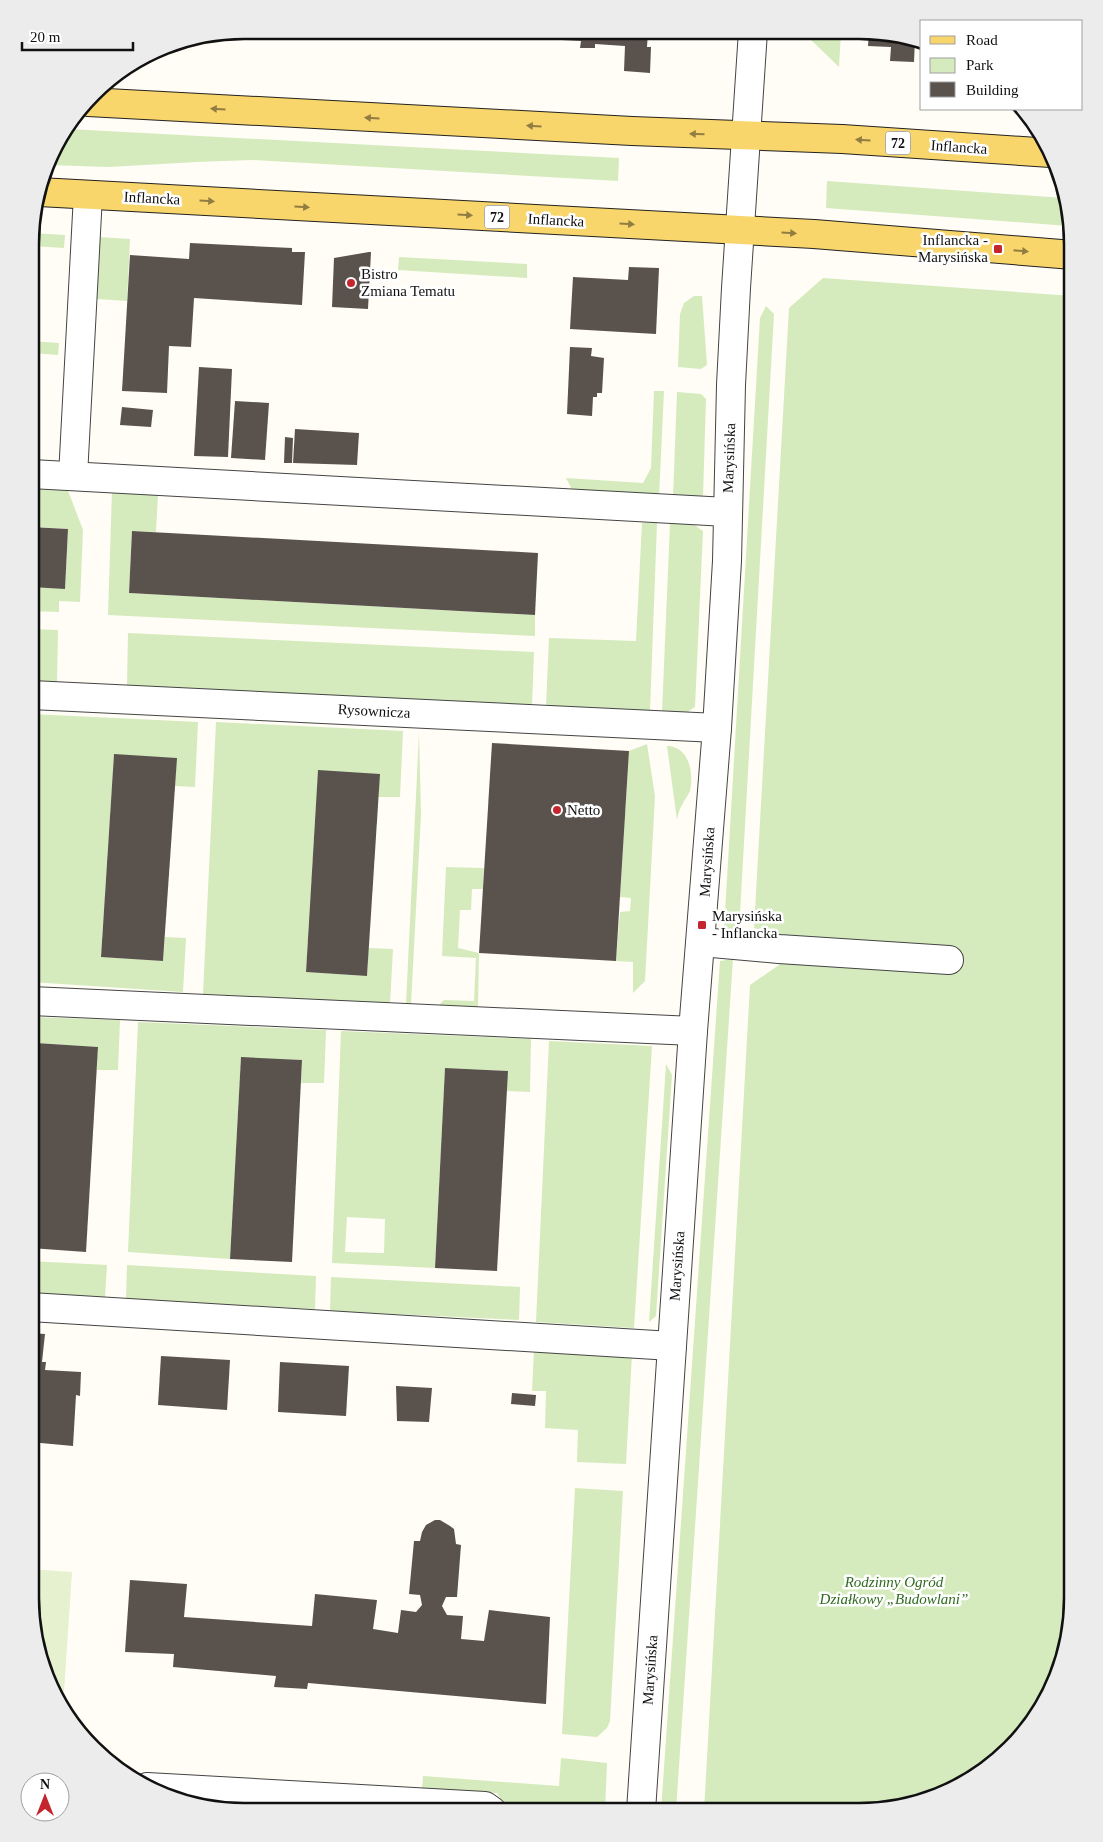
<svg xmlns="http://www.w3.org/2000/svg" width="1103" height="1842" viewBox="0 0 1103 1842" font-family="'Times New Roman',serif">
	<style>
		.green { fill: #d5ebbd; fill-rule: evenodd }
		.pitch { fill: #e6f2cf }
		.building { fill: #5a524d }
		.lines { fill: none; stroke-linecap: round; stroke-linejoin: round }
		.minor-casing { stroke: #444; stroke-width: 30 }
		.major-casing { stroke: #222; stroke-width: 30 }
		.minor { stroke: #fff; stroke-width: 28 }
		.major { stroke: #f9d66b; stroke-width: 28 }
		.oneway { fill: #917d42 }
		.poi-dot { fill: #c4262e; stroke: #fff; stroke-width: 2 }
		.labels { text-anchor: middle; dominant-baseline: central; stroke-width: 5; stroke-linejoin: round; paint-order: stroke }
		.shield { fill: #fff; stroke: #585858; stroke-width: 1 }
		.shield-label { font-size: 14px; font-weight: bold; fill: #111 }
		.street-label { font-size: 15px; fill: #111; stroke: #fff }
		.poi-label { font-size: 15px; fill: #111; stroke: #fff; text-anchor: start }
		.park-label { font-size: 15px; font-style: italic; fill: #2f6b1f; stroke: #fff }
		.rim { fill: none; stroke: #111; stroke-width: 2.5 }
	</style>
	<rect width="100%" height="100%" fill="#fffdf5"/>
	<!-- green -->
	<g class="green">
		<path d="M810 32H841L839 67 809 38Z"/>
		<path d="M68 129 619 158 618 181 252 160 196 162 109 167 47 165 52 149Z"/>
		<path d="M827 181 1064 198 1069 226 826 208Z"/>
		<path d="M32 233 65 235 64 248 32 246Z"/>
		<path d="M99 237 130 239 127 301 96 299Z"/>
		<path d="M399 257 527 264V278L398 270Z"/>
		<path d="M823 278 1073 296V1612L1057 1680 1029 1728 989 1768 941 1796 859 1812H704L750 985 779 965 780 936 754 928 789 308Z"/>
		<path d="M694 296H702L707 365 701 369 678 367 680 314 684 303Z"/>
		<path d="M766 306 774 314 739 931 724 930 760 318Z"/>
		<path d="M32 341 59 343 58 355 32 353Z"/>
		<path d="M654 391H664L659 497 574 493 566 478 643 483 651 468Z"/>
		<path d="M677 392 701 394 706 399 703 495 694 499 673 498Z"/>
		<path d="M39 487 67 488 83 530 80 602 59 601V612L31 611V587L65 588 68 529 36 527Z"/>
		<path d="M112 491 158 494 156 532 132 531 129 593 535 615V636L108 615Z"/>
		<path d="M642 523H657L650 711 546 706 549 638 636 641Z"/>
		<path d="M670 523 693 524 703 531 695 707 686 713 662 712Z"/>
		<path d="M31 629 58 630 57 684 31 682Z"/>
		<path d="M128 633 534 652 532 707 127 686Z"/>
		<path d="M31 714 198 722 195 787 175 786 176 758 114 755 101 956 163 961 165 937 186 938 183 992 31 982Z"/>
		<path d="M216 722 403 731 400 797H378L318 771 306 972 367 976 369 948 393 949 390 1004 203 994Z"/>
		<path d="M419 733 421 814 411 1004H406Z"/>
		<path d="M647 744 655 796 645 981 633 993V962L616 961 620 912 630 911 631 898 620 897 629 751Z"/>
		<path d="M667 746C689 746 694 773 690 791 688 796 684 800 682 805 679 809 678 815 677 820Z"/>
		<path d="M446 867 484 868 483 889H472L471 910H460L458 948 479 953 478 1007 474 1012 438 1010 439 1005 444 1000 474 1001 476 958 442 956Z"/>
		<path d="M733 959 676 1811H661L720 961Z"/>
		<path d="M31 1017 120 1020 118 1070H97L98 1047 36 1043 31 1131Z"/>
		<path d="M138 1022 326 1030 324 1083H301L302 1060 241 1058 230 1259 128 1252Z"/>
		<path d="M341 1031 531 1039 530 1092 507 1091V1071L445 1068 435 1268 332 1263ZM347 1217 385 1219 384 1253 345 1252Z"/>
		<path d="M549 1041 652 1046 634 1328 536 1322Z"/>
		<path d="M666 1064 672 1075 656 1316 649 1322Z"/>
		<path d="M30 1261 107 1265 105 1297 30 1294Z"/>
		<path d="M127 1265 316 1276 315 1309 126 1299Z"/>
		<path d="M331 1277 520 1287 519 1320 330 1311Z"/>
		<path d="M534 1349 632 1354 626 1464 577 1462 578 1430 545 1428 546 1391H532Z"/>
		<path d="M575 1488 623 1491 610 1721 607 1728 597 1737 562 1734Z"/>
		<path d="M561 1758 607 1763 605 1811 506 1808 497 1793 422 1791 423 1776 559 1786Z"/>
	</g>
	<!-- pitch -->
	<path class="pitch" d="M30 1569 72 1572 64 1692H53L46 1680 30 1598Z"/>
	<!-- building -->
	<g class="building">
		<path d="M424 31H470L469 35 440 34 424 32Z"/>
		<path d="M505 31H648L647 47H651L650 73 624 71 625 46 595 44V48H580L581 41 505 37Z"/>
		<path d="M869 32H887L915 39 914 62 890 61 891 47 868 46Z"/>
		<path d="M190 243 292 248V252H305L302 305 194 298 191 347 169 346 167 393 122 391 130 255 189 259Z"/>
		<path d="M369 252H371L368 309 332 307 334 258Z"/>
		<path d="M629 267 659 268 656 334 570 329 573 277 628 280Z"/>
		<path d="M570 347 592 348 591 356 604 358 602 393H597V397H593L592 416 567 414Z"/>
		<path d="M199 367 232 369 228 457 194 456Z"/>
		<path d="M235 401 269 403 265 460 231 458Z"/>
		<path d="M122 407 153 410 151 427 120 425Z"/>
		<path d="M295 429 359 433 357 465 293 463Z"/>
		<path d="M285 437 293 438 292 463H284Z"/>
		<path d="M31 527 68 529 65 589 31 587Z"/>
		<path d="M132 531 538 553 535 615 129 593Z"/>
		<path d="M492 743 629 751 616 961 479 953Z"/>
		<path d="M114 754 177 758 163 961 101 957Z"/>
		<path d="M318 770 380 774 367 976 306 972Z"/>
		<path d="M36 1043 98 1047 86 1252 30 1248 31 1131Z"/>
		<path d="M241 1057 302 1060 292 1262 230 1259Z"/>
		<path d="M445 1068 508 1071 497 1271 435 1268Z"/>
		<path d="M30 1333 45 1334 42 1362H46L45 1370 81 1372 80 1396 76 1395 73 1446 30 1442Z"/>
		<path d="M161 1356 230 1360 227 1410 158 1405Z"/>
		<path d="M280 1362 349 1366 346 1416 278 1412Z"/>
		<path d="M396 1386 432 1388 429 1422 397 1421Z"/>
		<path d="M512 1393 536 1395 535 1406 511 1404Z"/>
		<path d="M435 1520H440L450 1526 454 1529 456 1544 461 1545 457 1597H446L442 1606 447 1615 463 1616 461 1639 484 1641 489 1610 550 1617 546 1704 308 1683 307 1689 274 1687 276 1676 173 1667 174 1654 125 1652 130 1580 187 1584 184 1617 312 1626 315 1594 377 1600 373 1629 398 1633 401 1610 416 1612 422 1605 420 1595 409 1594 414 1541H420L422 1532 426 1525Z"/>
	</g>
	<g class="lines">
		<defs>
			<g id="minor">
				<path d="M31 474 727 512"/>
				<path d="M73 476 88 195"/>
				<path d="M31 695 717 728"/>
				<path d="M701 942 779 949 949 960"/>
				<path d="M31 1001 693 1031"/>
				<path d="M30 1307 672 1346"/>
				<path d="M147 1787 485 1806 492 1811"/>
				<path d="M641 1811 693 1031 717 728 727 561 731 385 736 288 753 31"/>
			</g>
			<g id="major">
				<path d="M88 102 632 131 842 139 1051 153"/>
				<path d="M39 192 814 234 1073 255"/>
			</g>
		</defs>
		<!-- minor casing -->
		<use href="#minor" class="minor-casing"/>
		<!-- major casing -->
		<use href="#major" class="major-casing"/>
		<!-- minor -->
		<use href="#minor" class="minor"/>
		<!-- major -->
		<use href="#major" class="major"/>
	</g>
	<!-- one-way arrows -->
	<defs><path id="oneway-solid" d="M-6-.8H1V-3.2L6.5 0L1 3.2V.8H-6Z" transform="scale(1.25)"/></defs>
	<g class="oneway">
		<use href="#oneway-solid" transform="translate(218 109) rotate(-177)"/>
		<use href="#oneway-solid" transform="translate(372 118) rotate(-177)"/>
		<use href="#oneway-solid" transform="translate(534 126) rotate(-177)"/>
		<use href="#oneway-solid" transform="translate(697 134) rotate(-178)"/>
		<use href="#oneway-solid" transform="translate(863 140) rotate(-176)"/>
		<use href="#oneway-solid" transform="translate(207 201) rotate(3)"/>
		<use href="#oneway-solid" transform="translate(302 207) rotate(4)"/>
		<use href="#oneway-solid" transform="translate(465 215) rotate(3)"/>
		<use href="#oneway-solid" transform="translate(627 224) rotate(3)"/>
		<use href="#oneway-solid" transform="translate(789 233) rotate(3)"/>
		<use href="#oneway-solid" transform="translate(1021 251) rotate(5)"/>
	</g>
	<!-- markers -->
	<g class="poi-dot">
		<rect x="993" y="244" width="10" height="10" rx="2.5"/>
		<circle cx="351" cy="283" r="5"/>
		<circle cx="557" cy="810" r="5"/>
		<rect x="697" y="920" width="10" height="10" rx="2.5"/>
	</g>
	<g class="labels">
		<!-- shield labels -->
		<g class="shield">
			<rect x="885.5" y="131.5" width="25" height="23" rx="4"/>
			<rect x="484.5" y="205.5" width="25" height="23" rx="4"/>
		</g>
		<g class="shield-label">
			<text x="898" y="143">72</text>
			<text x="497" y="217">72</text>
		</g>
		<!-- street labels -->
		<g class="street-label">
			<text transform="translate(959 147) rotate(4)">Inflancka</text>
			<text transform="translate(152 198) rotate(3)">Inflancka</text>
			<text transform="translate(556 220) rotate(3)">Inflancka</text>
			<text transform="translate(729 458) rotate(-88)">Marysińska</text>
			<text transform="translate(374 711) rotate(3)">Rysownicza</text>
			<text transform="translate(707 862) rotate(-86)">Marysińska</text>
			<text transform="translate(677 1266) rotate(-86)">Marysińska</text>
			<text transform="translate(650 1670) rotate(-86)">Marysińska</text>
		</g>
		<!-- poi labels -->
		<g class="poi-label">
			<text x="988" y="240" text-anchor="end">Inflancka -<tspan x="988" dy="17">Marysińska</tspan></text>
			<text x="361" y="274">Bistro<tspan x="361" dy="17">Zmiana Tematu</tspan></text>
			<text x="567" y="810">Netto</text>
			<text x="712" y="916">Marysińska<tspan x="712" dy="17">- Inflancka</tspan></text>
		</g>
		<!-- park labels -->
		<g class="park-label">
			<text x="894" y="1582">Rodzinny Ogród<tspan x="894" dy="17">Działkowy „Budowlani”</tspan></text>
		</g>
	</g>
	<!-- crop -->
	<path d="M0 0H1103V1842H0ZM244 39H859A205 205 0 0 1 1064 244V1598A205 205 0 0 1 859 1803H244A205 205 0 0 1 39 1598V244A205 205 0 0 1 244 39Z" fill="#ececec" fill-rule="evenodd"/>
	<path class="rim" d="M244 39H859A205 205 0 0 1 1064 244V1598A205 205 0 0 1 859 1803H244A205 205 0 0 1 39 1598V244A205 205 0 0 1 244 39Z"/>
	<!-- legend -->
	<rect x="920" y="20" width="162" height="90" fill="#ffffff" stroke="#a0a0a0"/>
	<rect x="930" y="36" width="25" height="8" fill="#f9d66b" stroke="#a0a0a0"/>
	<text x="966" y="45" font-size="15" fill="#111111">Road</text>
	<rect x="930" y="58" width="25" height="15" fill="#d5ebbd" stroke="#a0a0a0"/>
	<text x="966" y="70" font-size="15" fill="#111111">Park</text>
	<rect x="930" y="82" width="25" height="15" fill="#5a524d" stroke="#a0a0a0"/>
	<text x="966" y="95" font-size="15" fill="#111111">Building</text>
	<!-- north arrow -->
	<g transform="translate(45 1797)"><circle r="24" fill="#ffffff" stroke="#a0a0a0"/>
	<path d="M0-4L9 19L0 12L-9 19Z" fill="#c4262e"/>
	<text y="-8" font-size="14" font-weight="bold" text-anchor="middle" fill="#111111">N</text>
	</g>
	<!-- scale -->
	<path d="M22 42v8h111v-8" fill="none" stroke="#111111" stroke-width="2.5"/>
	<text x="30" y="42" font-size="15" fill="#111111" stroke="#ffffff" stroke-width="4" paint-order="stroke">20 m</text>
</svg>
